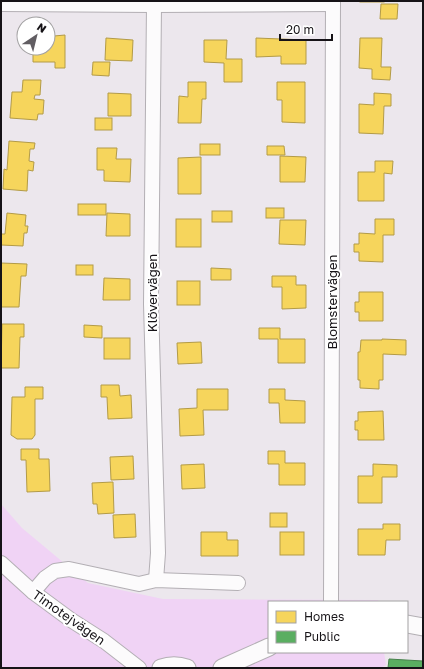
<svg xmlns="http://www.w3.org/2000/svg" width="424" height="669" viewBox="0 0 424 669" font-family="'Golos Text',sans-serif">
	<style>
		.green { fill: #f0d3f5 }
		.homes { fill: #f6d55c; stroke: #b39b47 }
		.public { fill: #5aae61; stroke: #46804b }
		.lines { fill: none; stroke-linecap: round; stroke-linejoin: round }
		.minor-casing { stroke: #b3afb4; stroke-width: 16 }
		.tertiary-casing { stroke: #b3afb4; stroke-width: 19 }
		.minor { stroke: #fcfbfc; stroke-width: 14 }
		.tertiary { stroke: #fcfbfc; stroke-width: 17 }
		.labels { text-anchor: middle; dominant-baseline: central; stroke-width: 4; stroke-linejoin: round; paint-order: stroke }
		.street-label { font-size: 13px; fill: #161317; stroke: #fff }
	</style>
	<rect width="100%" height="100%" fill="#ece7ed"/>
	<!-- green -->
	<path class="green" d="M1 504 22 528 88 583 163 599 378 600 379 602H269V652H384L386 665 381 668H1Z"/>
	<!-- homes -->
	<g class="homes">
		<rect x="360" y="1" width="24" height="1"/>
		<path d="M381 4H398L397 19H380Z"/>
		<path d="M65 35V68H55V62H33V48H48V39H54V36Z"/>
		<path d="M106 38 133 40 132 61 105 60Z"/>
		<path d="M256 38 306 40V64H281V56L256 57Z"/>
		<path d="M360 38H382L381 67H391L390 80 372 79V69L359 68Z"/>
		<path d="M204 40H227L226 59H242V82H224V63L204 62Z"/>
		<path d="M93 62H110L109 76 92 75Z"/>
		<path d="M23 80H41L40 95H35L34 99 44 100 43 114H38L37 120 10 118 12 92H22Z"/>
		<path d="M188 82H206V99H202L201 123H178L179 96 188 97Z"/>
		<path d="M277 82H305V123L282 122V100H277Z"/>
		<path d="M108 93 131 94V116H108Z"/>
		<path d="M374 93 391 94V106H384L383 134 359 133V104L374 105Z"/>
		<rect x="95" y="118" width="17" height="12"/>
		<path d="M9 141 35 143 34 149H30L29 161 34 162 33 171 28 170 27 191 3 189 4 169 7 170Z"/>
		<rect x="200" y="144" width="20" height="11"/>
		<path d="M267 146H284L285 155H267Z"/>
		<path d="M97 148H117L116 159H131L130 182 104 181V170H97Z"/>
		<path d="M280 156 306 157 305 182H280Z"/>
		<path d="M201 157V194H178V158Z"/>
		<path d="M375 161H393L392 174 384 173V201H358V172H375Z"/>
		<rect x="78" y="204" width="28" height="11"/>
		<rect x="266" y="208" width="18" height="10"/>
		<rect x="212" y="211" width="20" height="11"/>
		<path d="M7 213 26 215 25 226H28L27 233H24L23 246 1 245V234H5Z"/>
		<path d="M107 213 130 214V236H106Z"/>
		<rect x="176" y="219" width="25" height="28"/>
		<path d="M375 219H394V235H383V262L359 261V252H354V244H359V233L375 234Z"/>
		<path d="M280 220H306L305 245 279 244Z"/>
		<path d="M1 263 27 264 26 276H21L19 307H1Z"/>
		<rect x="76" y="265" width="17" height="10"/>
		<path d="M211 268 231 269V280H211Z"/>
		<path d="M272 276H296V285H306V308L282 309V287H272Z"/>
		<path d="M104 278 130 279V300H103Z"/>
		<rect x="177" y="281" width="23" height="24"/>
		<path d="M359 292H383V321H359V312H355V302H359Z"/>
		<path d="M2 324H24V337H20L19 368H1Z"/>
		<path d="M84 325 102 326V338L84 337Z"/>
		<path d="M259 328H280V339H305V363H278V339H259Z"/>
		<rect x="104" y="338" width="26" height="21"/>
		<path d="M382 339 406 340V355L383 354V380H379V389L360 388V380H358V352H360L361 340H382Z"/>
		<path d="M201 342 202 363 178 364 177 343Z"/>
		<path d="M101 385H119L120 396 131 395 132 418 108 419 107 397H101Z"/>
		<path d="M25 387H43V399H35V435L32 439H17L11 435 12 397H25Z"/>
		<path d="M197 389H228V410H203L204 435 180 436 179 409 197 408Z"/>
		<path d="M269 389H285V400L305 401V423H280L279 403H269Z"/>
		<path d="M383 411 384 440H358V430H355V421H358V412Z"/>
		<path d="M21 449H39V459H49L50 491 27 492 26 460H21Z"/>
		<path d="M268 451H285V463H305V485H279V464H268Z"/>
		<path d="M133 456 134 479 111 480 110 457Z"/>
		<path d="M204 464 205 488 182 489 181 465Z"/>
		<path d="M373 464 397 465V477H382V503H358V476H373Z"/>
		<path d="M113 482 114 513 98 514 97 504H93L92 483Z"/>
		<rect x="270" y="513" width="17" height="14"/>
		<path d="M135 514 136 537 114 538 113 515Z"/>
		<path d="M383 524H400V540H386L385 555H358V529H383Z"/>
		<path d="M201 532H227V540H238V556H201Z"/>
		<rect x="280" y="532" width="24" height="23"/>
	</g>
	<!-- public -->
	<path class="public" d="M389 659 423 661V668H388Z"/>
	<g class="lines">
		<defs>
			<g id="minor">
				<path d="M1 4 154 5 333 4"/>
				<path d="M154 5 151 304 158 553 156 580"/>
				<path d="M1 563 33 592 71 620 104 641 139 668"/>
				<path d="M33 592 45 578 55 571 69 569 139 584 156 580 238 583"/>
				<path d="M331 602 333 1"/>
			</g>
			<g id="tertiary">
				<path d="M407 624 423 627"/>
				<path d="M161 668C170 665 178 665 187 668"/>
				<path d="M222 668 269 647"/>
			</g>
		</defs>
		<!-- minor casing -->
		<use href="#minor" class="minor-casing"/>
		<!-- tertiary casing -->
		<use href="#tertiary" class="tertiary-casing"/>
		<!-- minor -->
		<use href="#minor" class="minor"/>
		<!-- tertiary -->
		<use href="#tertiary" class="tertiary"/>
	</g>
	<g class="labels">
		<!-- street labels -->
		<g class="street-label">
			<text transform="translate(152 293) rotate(-90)">Klövervägen</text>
			<text transform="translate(332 302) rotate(-90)">Blomstervägen</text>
			<text transform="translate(69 617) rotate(35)">Timotejvägen</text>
		</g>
	</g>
	<!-- border -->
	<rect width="424" height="669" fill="none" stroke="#161317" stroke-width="4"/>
	<!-- legend -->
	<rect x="268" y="601" width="140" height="52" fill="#ffffff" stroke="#a2a1a2"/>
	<rect x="276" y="611" width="20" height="12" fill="#f6d55c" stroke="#a2a1a2"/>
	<text x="304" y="621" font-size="12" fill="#161317">Homes</text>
	<rect x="276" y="631" width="20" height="12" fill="#5aae61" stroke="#a2a1a2"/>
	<text x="304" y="641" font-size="12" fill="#161317">Public</text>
	<!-- north arrow -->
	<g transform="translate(36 36) rotate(35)"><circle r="19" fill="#ffffff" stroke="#a2a1a2"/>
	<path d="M0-3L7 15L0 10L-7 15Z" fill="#615d62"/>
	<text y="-6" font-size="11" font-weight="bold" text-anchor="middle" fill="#161317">N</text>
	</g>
	<!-- scale -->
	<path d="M280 34v6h52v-6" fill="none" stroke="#161317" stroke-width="2"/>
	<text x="286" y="34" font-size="12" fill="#161317" stroke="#ffffff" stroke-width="3" paint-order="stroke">20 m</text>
</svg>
